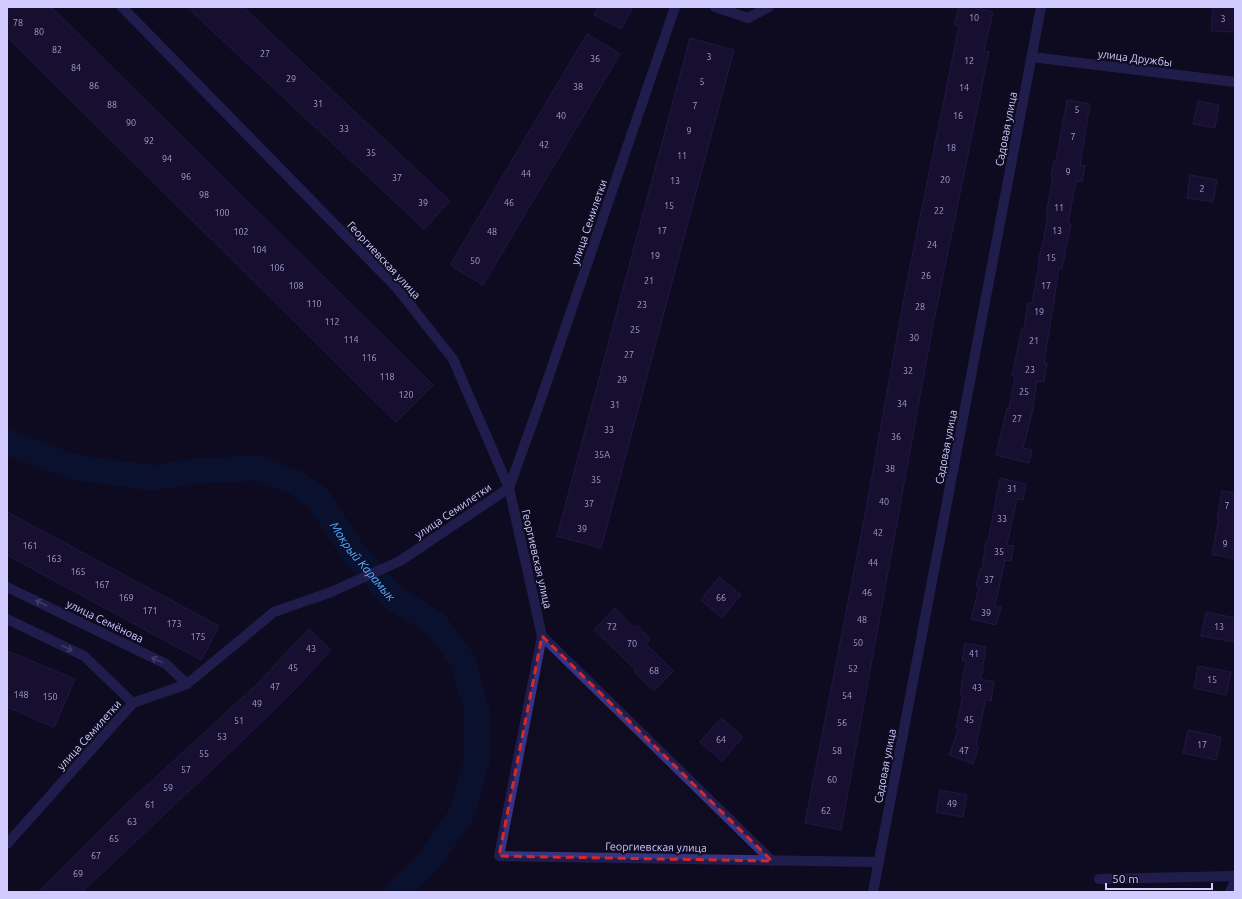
<svg xmlns="http://www.w3.org/2000/svg" width="1242" height="899" viewBox="0 0 1242 899" font-family="Ubuntu,sans-serif">
	<style>
		.lines { fill: none; stroke-linecap: round; stroke-linejoin: round }
		.river { stroke: #061a3f; stroke-width: 25 }
		.building { fill: #1f1643; stroke: #362770 }
		.minor { stroke: #373383; stroke-width: 10 }
		.oneway { stroke: #7c77bb }
		.marked { fill: none; stroke: #d62828; stroke-width: 3; stroke-dasharray: 8 5; stroke-linejoin: round }
		.labels { text-anchor: middle; dominant-baseline: central; stroke-width: 4; stroke-linejoin: round; paint-order: stroke }
		.number-label { font-size: 9px; fill: #a49ed0 }
		.street-label { font-size: 11px; fill: #d1cbff; stroke: #0f0b21 }
		.water-label { font-size: 12px; font-style: italic; fill: #59b1ff; stroke: #0f0b21 }
	</style>
	<rect width="100%" height="100%" fill="#0f0b21"/>
	<g class="lines">
		<!-- river -->
		<path class="river" id="s1" d="M7 442 73 467 153 478 196 471 257 468 296 483 318 498 351 549 392 597 435 623 463 661 477 711V761L462 813 430 860 397 892"/>
	</g>
	<!-- building -->
	<g class="building">
		<path d="M7 7H51L433 385 396 422 7 37Z"/>
		<path d="M187 7H243L450 201 424 229Z"/>
		<path d="M598 7H633L621 29 594 15Z"/>
		<path d="M959 7H974L993 12 984 51 989 52 933 325 841 830 805 823 865 515 906 287 959 26 954 25Z"/>
		<path d="M1213 7H1235V32L1211 31Z"/>
		<path d="M587 34 620 54 483 285 450 265Z"/>
		<path d="M690 38 734 50 601 548 557 536Z"/>
		<path d="M1067 100 1090 104 1080 165 1085 166 1082 182 1076 181 1068 223 1071 224 1067 243 1062 269H1059L1044 363H1047L1044 382 1037 381 1032 413 1023 448 1032 450 1029 463 996 455 1007 408 1009 409 1015 376H1012L1022 328H1024L1028 303H1032L1039 265H1038L1041 248H1042L1048 215 1046 214 1053 177H1051L1054 161H1056Z"/>
		<path d="M1198 101 1219 105 1215 128 1193 124Z"/>
		<path d="M1190 175 1217 180 1213 202 1187 198Z"/>
		<path d="M1000 478 1026 484 1023 500 1017 499 1007 545 1014 546 1011 561 1005 560 995 606 1001 607 996 625 971 619 979 587 976 586 980 569 982 570 986 541 988 542Z"/>
		<path d="M1222 491 1235 493V559L1212 554 1219 518H1217Z"/>
		<path d="M7 512 219 626 201 660 7 555Z"/>
		<path d="M719 577 741 595 722 618 701 600Z"/>
		<path d="M615 608 634 628 637 625 650 639 646 644 673 671 654 691 634 672 636 670 594 630Z"/>
		<path d="M1206 612 1235 618V642L1201 636Z"/>
		<path d="M309 629 331 650 295 689 242 741 82 892H38L130 801 256 685Z"/>
		<path d="M965 643 986 647 981 679 994 682 991 701 986 699 976 745 979 746 973 764 949 755 959 728H956L963 695H960L966 661H962Z"/>
		<path d="M7 651 75 679 54 727 7 707Z"/>
		<path d="M1198 666 1231 672 1226 695 1194 688Z"/>
		<path d="M721 718 743 737 722 761 700 742Z"/>
		<path d="M1188 730 1221 737 1216 760 1183 753Z"/>
		<path d="M940 790 967 795 963 817 936 812Z"/>
	</g>
	<g class="lines">
		<!-- minor -->
		<g class="minor">
			<path d="M122 7 396 287 453 359 509 488 542 636 772 861"/>
			<path d="M715 7 748 18 769 7"/>
			<path d="M1032 57 1235 82"/>
			<path d="M7 587 166 664 187 684"/>
			<path d="M7 619 84 656 133 703"/>
			<path d="M542 636 499 856 879 862"/>
			<path d="M7 844 133 703 187 684 274 612 331 592 400 561 509 488 542 396 675 7"/>
			<path d="M1099 879 1235 876"/>
			<path d="M873 892 1041 7"/>
			<path d="M1230 892 1235 882"/>
		</g>
	</g>
	<!-- one-way arrows -->
	<defs><path id="oneway-shaft" d="M-6 0H5M1.5-3L5.5 0L1.5 3" fill="none" stroke-width="1.6" stroke-linecap="round" stroke-linejoin="round"/></defs>
	<g class="oneway">
		<use href="#oneway-shaft" transform="translate(41 603) rotate(-154)"/>
		<use href="#oneway-shaft" transform="translate(67 648) rotate(26)"/>
		<use href="#oneway-shaft" transform="translate(157 660) rotate(-154)"/>
	</g>
	<!-- marked area -->
	<path d="M0 0H1242V899H0ZM542 636 772 861 499 856Z" fill="#0f0b21" fill-opacity=".55" fill-rule="evenodd"/>
	<path class="marked" d="M542 636 772 861 499 856Z"/>
	<g class="labels">
		<!-- number labels -->
		<g class="number-label">
			<text x="974" y="18">10</text>
			<text x="1223" y="19">3</text>
			<text x="18" y="23">78</text>
			<text x="39" y="32">80</text>
			<text x="57" y="50">82</text>
			<text x="265" y="54">27</text>
			<text x="709" y="57">3</text>
			<text x="595" y="59">36</text>
			<text x="969" y="61">12</text>
			<text x="76" y="68">84</text>
			<text x="291" y="79">29</text>
			<text x="702" y="82">5</text>
			<text x="94" y="86">86</text>
			<text x="578" y="87">38</text>
			<text x="964" y="88">14</text>
			<text x="318" y="104">31</text>
			<text x="112" y="105">88</text>
			<text x="695" y="106">7</text>
			<text x="1077" y="110">5</text>
			<text x="561" y="116">40</text>
			<text x="958" y="116">16</text>
			<text x="131" y="123">90</text>
			<text x="344" y="129">33</text>
			<text x="689" y="131">9</text>
			<text x="1073" y="137">7</text>
			<text x="149" y="141">92</text>
			<text x="544" y="145">42</text>
			<text x="951" y="148">18</text>
			<text x="371" y="153">35</text>
			<text x="682" y="156">11</text>
			<text x="167" y="159">94</text>
			<text x="1068" y="172">9</text>
			<text x="526" y="174">44</text>
			<text x="186" y="177">96</text>
			<text x="397" y="178">37</text>
			<text x="945" y="180">20</text>
			<text x="675" y="181">13</text>
			<text x="1202" y="189">2</text>
			<text x="204" y="195">98</text>
			<text x="423" y="203">39</text>
			<text x="509" y="203">46</text>
			<text x="669" y="206">15</text>
			<text x="1059" y="208">11</text>
			<text x="939" y="211">22</text>
			<text x="222" y="213">100</text>
			<text x="662" y="231">17</text>
			<text x="1057" y="231">13</text>
			<text x="241" y="232">102</text>
			<text x="492" y="232">48</text>
			<text x="932" y="245">24</text>
			<text x="259" y="250">104</text>
			<text x="655" y="256">19</text>
			<text x="1051" y="258">15</text>
			<text x="475" y="261">50</text>
			<text x="277" y="268">106</text>
			<text x="926" y="276">26</text>
			<text x="649" y="281">21</text>
			<text x="296" y="286">108</text>
			<text x="1046" y="286">17</text>
			<text x="314" y="304">110</text>
			<text x="642" y="305">23</text>
			<text x="920" y="307">28</text>
			<text x="1039" y="312">19</text>
			<text x="332" y="322">112</text>
			<text x="635" y="330">25</text>
			<text x="914" y="338">30</text>
			<text x="351" y="340">114</text>
			<text x="1034" y="341">21</text>
			<text x="629" y="355">27</text>
			<text x="369" y="358">116</text>
			<text x="1030" y="370">23</text>
			<text x="908" y="371">32</text>
			<text x="387" y="377">118</text>
			<text x="622" y="380">29</text>
			<text x="1024" y="392">25</text>
			<text x="406" y="395">120</text>
			<text x="902" y="404">34</text>
			<text x="615" y="405">31</text>
			<text x="1017" y="419">27</text>
			<text x="609" y="430">33</text>
			<text x="896" y="437">36</text>
			<text x="602" y="455">35А</text>
			<text x="890" y="469">38</text>
			<text x="596" y="480">35</text>
			<text x="1012" y="489">31</text>
			<text x="884" y="502">40</text>
			<text x="589" y="504">37</text>
			<text x="1227" y="506">7</text>
			<text x="1002" y="519">33</text>
			<text x="582" y="529">39</text>
			<text x="878" y="533">42</text>
			<text x="1225" y="544">9</text>
			<text x="30" y="546">161</text>
			<text x="999" y="552">35</text>
			<text x="54" y="559">163</text>
			<text x="873" y="563">44</text>
			<text x="78" y="572">165</text>
			<text x="989" y="580">37</text>
			<text x="102" y="585">167</text>
			<text x="867" y="593">46</text>
			<text x="126" y="598">169</text>
			<text x="721" y="598">66</text>
			<text x="150" y="611">171</text>
			<text x="986" y="613">39</text>
			<text x="862" y="620">48</text>
			<text x="174" y="624">173</text>
			<text x="612" y="627">72</text>
			<text x="1219" y="627">13</text>
			<text x="198" y="637">175</text>
			<text x="858" y="643">50</text>
			<text x="632" y="644">70</text>
			<text x="311" y="649">43</text>
			<text x="974" y="654">41</text>
			<text x="293" y="668">45</text>
			<text x="853" y="669">52</text>
			<text x="654" y="671">68</text>
			<text x="1212" y="680">15</text>
			<text x="275" y="687">47</text>
			<text x="977" y="688">43</text>
			<text x="21" y="695">148</text>
			<text x="847" y="696">54</text>
			<text x="50" y="697">150</text>
			<text x="257" y="704">49</text>
			<text x="969" y="720">45</text>
			<text x="239" y="721">51</text>
			<text x="842" y="723">56</text>
			<text x="222" y="737">53</text>
			<text x="721" y="740">64</text>
			<text x="1202" y="745">17</text>
			<text x="837" y="751">58</text>
			<text x="964" y="751">47</text>
			<text x="204" y="754">55</text>
			<text x="186" y="770">57</text>
			<text x="832" y="780">60</text>
			<text x="168" y="788">59</text>
			<text x="952" y="804">49</text>
			<text x="150" y="805">61</text>
			<text x="826" y="811">62</text>
			<text x="132" y="822">63</text>
			<text x="114" y="839">65</text>
			<text x="96" y="856">67</text>
			<text x="78" y="874">69</text>
		</g>
		<!-- street labels -->
		<g class="street-label">
			<text transform="translate(1135 58) rotate(7)">улица Дружбы</text>
			<text transform="translate(1006 129) rotate(-79)">Садовая улица</text>
			<text transform="translate(589 222) rotate(-71)">улица Семилетки</text>
			<text transform="translate(384 260) rotate(47)">Георгиевская улица</text>
			<text transform="translate(946 447) rotate(-79)">Садовая улица</text>
			<text transform="translate(453 511) rotate(-34)">улица Семилетки</text>
			<text transform="translate(537 559) rotate(77)">Георгиевская улица</text>
			<text transform="translate(105 621) rotate(26)">улица Семёнова</text>
			<text transform="translate(89 735) rotate(-48)">улица Семилетки</text>
			<text transform="translate(885 766) rotate(-79)">Садовая улица</text>
			<text transform="translate(656 847) rotate(1)">Георгиевская улица</text>
		</g>
		<!-- water labels -->
		<g class="water-label">
			<text stroke="none"><textPath href="#s1" startOffset="402">Мокрый Карамык</textPath></text>
		</g>
	</g>
	<!-- border -->
	<rect width="1242" height="899" fill="none" stroke="#d1cbff" stroke-width="16"/>
	<!-- scale -->
	<path d="M1106 883v6h106v-6" fill="none" stroke="#d1cbff" stroke-width="2"/>
	<text x="1112" y="883" font-size="12" fill="#d1cbff" stroke="#0f0b21" stroke-width="3" paint-order="stroke">50 m</text>
</svg>
